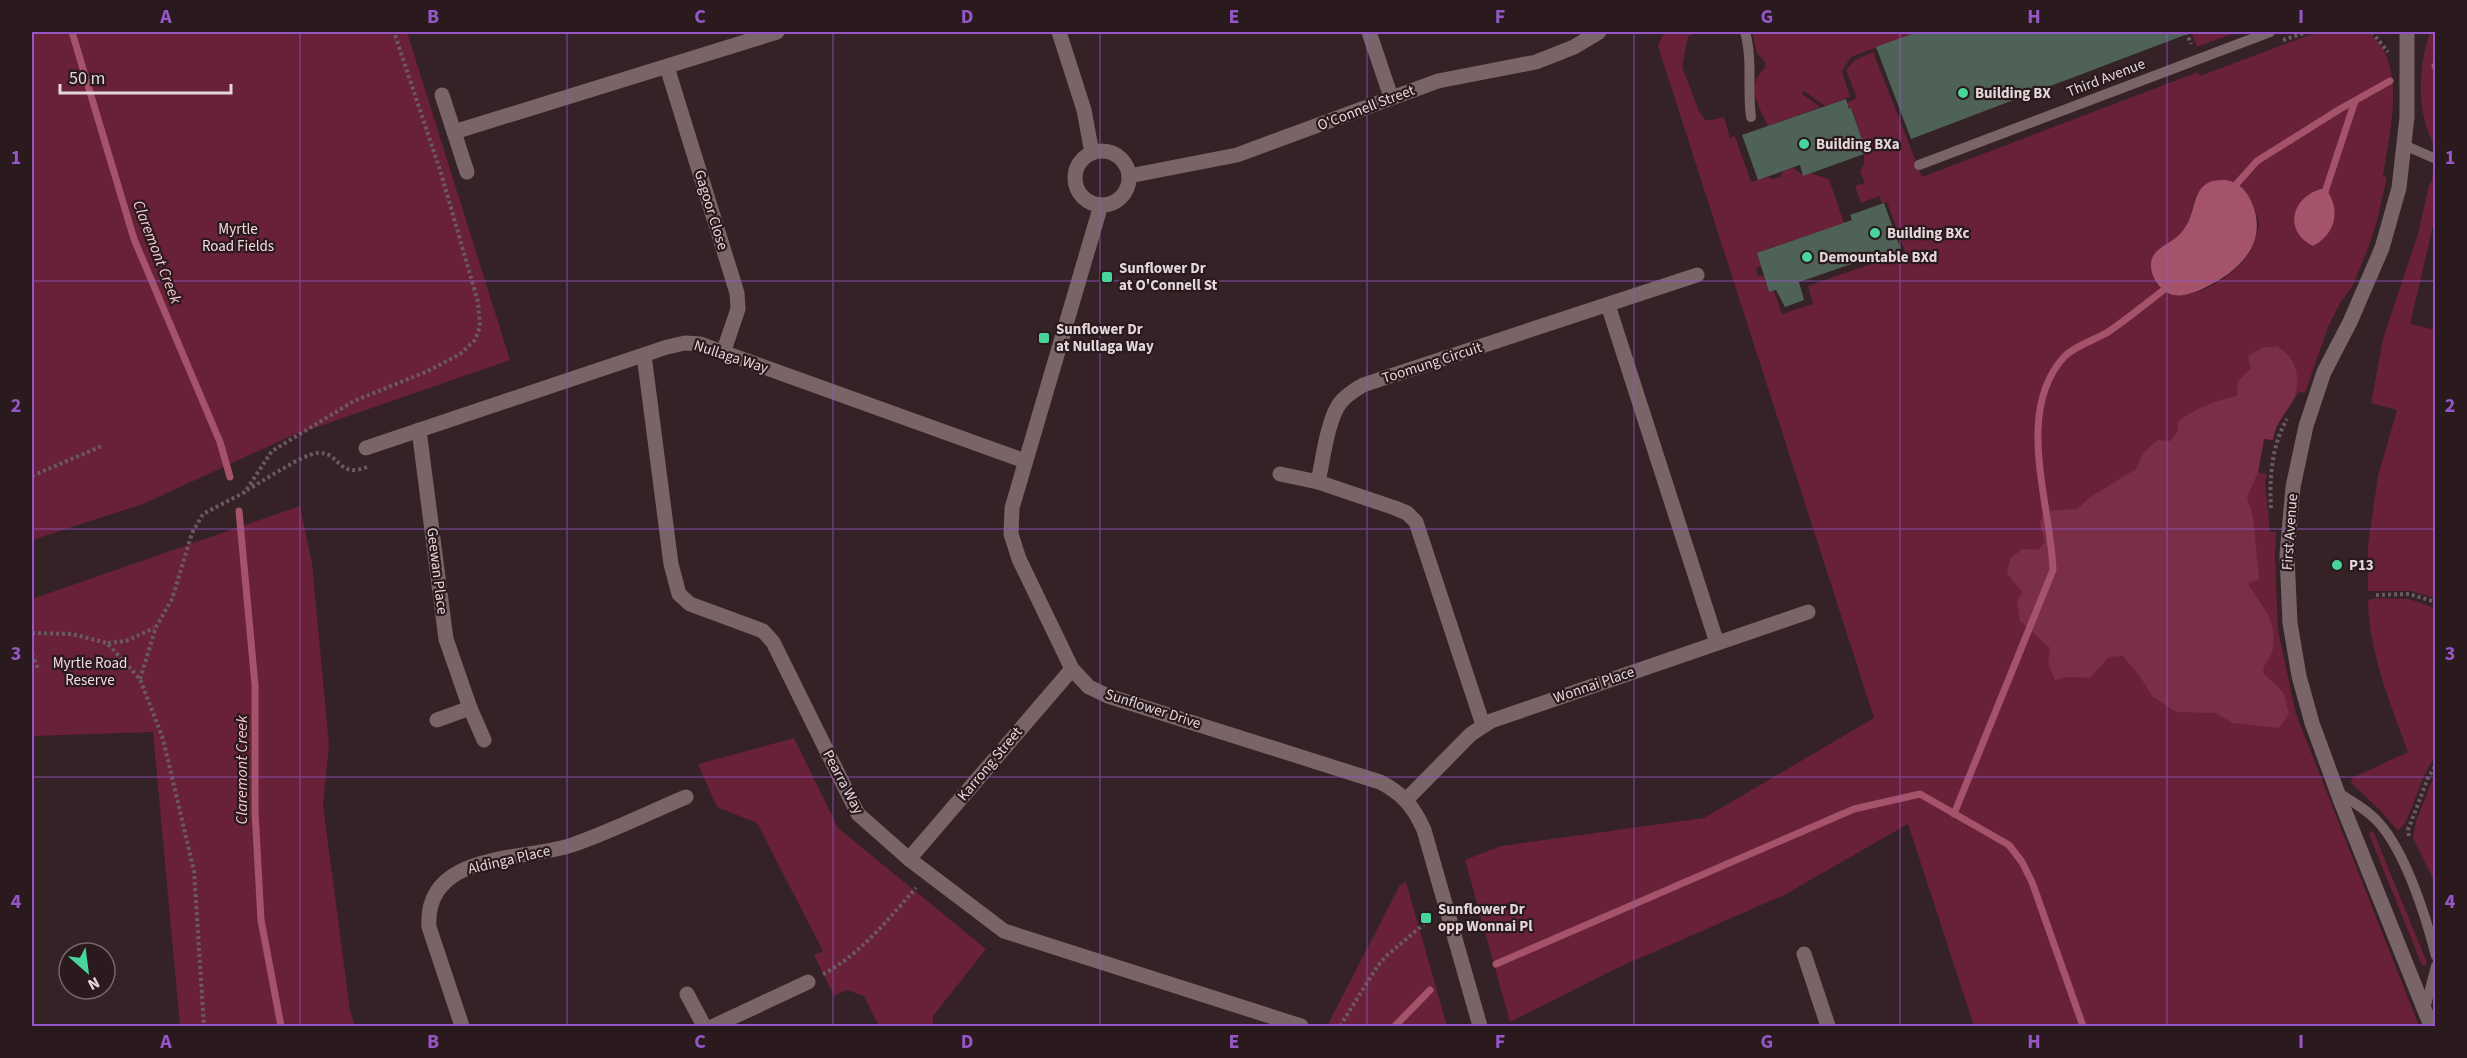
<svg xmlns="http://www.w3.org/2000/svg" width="2467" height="1058" viewBox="0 0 2467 1058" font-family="'Source Sans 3',sans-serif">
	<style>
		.green { fill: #692039; fill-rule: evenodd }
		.forest { fill: #7b2e47 }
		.water { fill: #a4536a }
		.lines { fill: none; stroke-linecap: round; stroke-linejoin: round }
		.stream { stroke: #a4536a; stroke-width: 7 }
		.building { fill: #4f6258 }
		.path { stroke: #6a5a5e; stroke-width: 4; stroke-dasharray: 3 3; stroke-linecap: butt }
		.lane { stroke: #796468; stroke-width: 10 }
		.street { stroke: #796468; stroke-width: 15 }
		.secondary { stroke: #796468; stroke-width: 15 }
		.grid { fill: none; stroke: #9557c6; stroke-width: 1.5; stroke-opacity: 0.55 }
		.poi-dot { fill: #49d49c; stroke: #2a191d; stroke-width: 2 }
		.labels { text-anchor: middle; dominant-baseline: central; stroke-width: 4.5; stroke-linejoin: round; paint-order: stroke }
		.street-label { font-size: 15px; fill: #e3d7d9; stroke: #2a191d }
		.poi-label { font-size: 15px; font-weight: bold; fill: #e3d7d9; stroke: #2a191d; text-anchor: start }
		.park-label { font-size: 15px; fill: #f3dbe0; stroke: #2a191d }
		.water-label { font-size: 16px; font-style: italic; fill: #f6c7d1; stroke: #2a191d }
		.neatline { fill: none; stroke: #9557c6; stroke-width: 2 }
		.grid-label { font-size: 20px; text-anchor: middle; font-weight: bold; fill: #9557c6 }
	</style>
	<rect width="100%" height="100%" fill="#342226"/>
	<!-- green -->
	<g class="green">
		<path d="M32 32H407L510 360 291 436 143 504 32 540Z"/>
		<path d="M1664 32H1700L1688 36 1682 67 1699 111 1705 120H1711L1724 117 1730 138 1735 136 1751 182 1768 177 1772 179 1780 177 1783 171 1793 168 1803 175 1810 173 1829 179 1844 223 1757 253 1762 266 1756 268 1758 276 1763 275 1769 292 1774 291 1782 314 1813 304 1808 286 1905 252 1887 202 1882 204 1879 196 1861 203 1855 186 1865 183 1860 171 1864 164V154L1867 153 1852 109H1849L1847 102 1857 98 1846 70 1855 60 1873 52 1922 177 2198 72 2200 76 2317 32H2368C2409 65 2389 131 2383 176L2387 177 2377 221 2367 251 2352 287 2340 303 2328 327 2305 393 2299 392 2274 430 2273 440 2264 439 2258 472 2267 474 2265 483 2270 532H2276L2275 557 2278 630 2296 714 2419 1026H1974L1908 824 1784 895 1615 969 1510 1022 1465 860 1501 846 1704 818 1874 718 1658 46ZM2221 180C2236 181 2246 188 2252 203 2255 211 2260 220 2258 229 2256 238 2250 252 2245 259 2231 277 2196 299 2173 294 2165 293 2159 288 2155 281 2140 253 2171 248 2183 231 2198 211 2187 185 2221 180Z"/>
		<path d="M1752 32H1917L1851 57 1842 71 1850 97 1825 106 1804 91 1802 94 1821 107 1768 126C1758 104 1745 86 1765 68V62L1757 53Z"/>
		<path d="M2191 32H2231L2232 34 2197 47Z"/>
		<path d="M2430 32H2436L2435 147C2416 113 2418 68 2430 32Z"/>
		<path d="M2433 170 2435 171V222H2434L2410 324 2435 330V598L2411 591H2368V545L2378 476 2397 410 2371 403 2383 339 2418 234 2429 185 2432 181Z"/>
		<path d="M300 506 312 563 329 745 323 805 350 1011 355 1026H180L153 732 32 736V599Z"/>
		<path d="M2377 598 2409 599 2435 608V755L2424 776 2406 822 2398 831 2381 811 2351 783 2352 778 2408 752C2390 703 2369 653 2368 600Z"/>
		<path d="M794 738 838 828 986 949 933 1016V1026H879L864 996 847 990 834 996 814 955 823 951 757 823 717 807 698 764Z"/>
		<path d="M2435 773V883L2413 838 2416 821Z"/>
		<path d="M2370 831 2374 833 2427 963 2425 966 2422 965 2369 834Z"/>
		<path d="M1406 882 1447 1026H1327L1400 885Z"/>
	</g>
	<!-- forest -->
	<path class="forest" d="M2277 346C2289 355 2295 361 2297 376 2301 405 2276 414 2273 440L2264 439 2258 472 2247 498 2253 516 2259 579 2248 584C2262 607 2277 618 2273 648 2272 657 2264 661 2263 673L2284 693 2289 714 2279 728 2232 723 2216 713 2176 712 2152 696 2141 678 2123 656 2109 657 2090 678 2068 677 2055 680 2048 664 2050 648 2020 621 2017 601 2022 592 2007 573 2010 558 2023 549 2038 550 2045 542 2040 523 2045 511 2077 509 2089 498 2136 469 2143 453 2158 440 2170 441 2178 431 2177 422C2196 409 2214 400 2237 396L2238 381 2251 368 2248 356 2262 348Z"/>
	<!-- water -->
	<g class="water">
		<path d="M2226 180C2240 183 2247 191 2252 203 2269 243 2239 272 2204 288 2194 293 2181 298 2170 294 2155 288 2144 265 2156 252 2165 243 2177 240 2184 229 2199 209 2189 178 2226 180Z"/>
		<path d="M2321 189H2326C2341 210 2336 234 2313 246 2283 231 2291 198 2321 189Z"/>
	</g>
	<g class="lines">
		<!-- stream -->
		<g class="stream">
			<path d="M72 32 134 239 220 442 230 477"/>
			<path d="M2435 66H2436"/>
			<path d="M2232 189 2257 161 2340 109 2390 81"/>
			<path d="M2324 195 2355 101"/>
			<path d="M239 511 255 685V812L261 920 281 1026"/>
			<path d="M1954 814 2053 570C2051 504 2014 412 2064 357 2074 346 2095 340 2108 332 2129 318 2149 301 2170 285"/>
			<path d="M1496 964 1854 809 1920 794 2009 845 2022 862 2032 882 2083 1026"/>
			<path d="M1395 1026 1430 990"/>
		</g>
	</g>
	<!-- building -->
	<g class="building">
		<path d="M1917 32H2189L2190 33 1911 139 1876 47Z"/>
		<path d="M1846 99 1849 109 1851 108 1867 153 1803 176 1800 165 1758 180 1742 135Z"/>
		<path d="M1884 203 1901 250 1867 262 1866 259 1799 282 1804 300 1785 307 1776 290 1769 292 1757 253 1852 220 1850 215Z"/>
	</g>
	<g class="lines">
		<!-- path -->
		<g class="path">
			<path d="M2186 32 2191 44"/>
			<path d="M2372 32 2388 52"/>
			<path d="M2283 40 2307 32"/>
			<path d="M32 476 102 446"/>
			<path d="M247 490C262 482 303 454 317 453 341 451 336 479 367 467"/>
			<path d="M2271 508C2269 479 2272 444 2287 419"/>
			<path d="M2376 595 2409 594 2436 602"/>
			<path d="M32 633 72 634 107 643 140 679 163 739 194 871 204 1026"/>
			<path d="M108 643 126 641 154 628"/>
			<path d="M32 654 39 671"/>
			<path d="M140 679 156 627 172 599 192 533 203 514 245 492 272 451 354 401 428 371 460 354 475 340 480 327 478 302 441 173 394 32"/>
			<path d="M2409 836 2408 830 2428 778 2436 765"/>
			<path d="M823 974C859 956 890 917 916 888"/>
			<path d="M1340 1026 1377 967 1385 957 1424 924"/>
		</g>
		<!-- lane -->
		<g class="lane">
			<path d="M1745 32C1753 60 1747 88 1751 117"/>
			<path d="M2404 145 2436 159"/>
			<path d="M1919 165 2270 32"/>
			<path d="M2337 792C2351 801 2368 810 2379 823 2406 853 2426 917 2436 956"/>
			<path d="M2425 1009 2436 966"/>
		</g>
		<!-- street -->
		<g class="street">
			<path d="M1369 32 1391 97"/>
			<path d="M2407 32V117L2399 188 2382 248 2350 322 2324 372 2306 426 2293 487 2287 555 2290 623 2299 676 2312 723 2341 802 2431 1026"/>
			<path d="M667 67 737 293 738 309 723 353"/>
			<path d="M442 95 467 172"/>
			<path d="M454 132 777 32"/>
			<path d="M1608 305 1717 643"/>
			<path d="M644 355 671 564 679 594 690 604 763 631 773 642 858 814 909 859 1004 931 1301 1026"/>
			<path d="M419 430 446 639 470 708 484 740"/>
			<path d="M366 448 667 347 685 343 700 344 1025 461"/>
			<path d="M1280 474 1318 482 1395 508 1407 513 1416 522 1483 725"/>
			<path d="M1318 482C1323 460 1327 421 1340 403 1346 395 1355 390 1363 385L1697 275"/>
			<path d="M437 720 470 708"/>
			<path d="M1406 800 1471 734 1491 721 1808 612"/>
			<path d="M909 859 1072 669"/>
			<path d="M1804 954 1828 1026"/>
			<path d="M687 994 704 1026"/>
			<path d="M462 1026 429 927C424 851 524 861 572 845 610 832 648 813 686 797"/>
			<path d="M714 1026 808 982"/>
		</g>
		<!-- secondary -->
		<g class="secondary">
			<path d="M1059 32 1084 110 1092 153"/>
			<circle cx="1102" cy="178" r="27"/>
			<path d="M1129 176 1237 155 1438 81 1536 62 1574 47 1599 32"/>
			<path d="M1101 205 1012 508 1011 534 1019 559 1072 669 1089 687 1108 696 1380 782C1402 793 1414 807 1424 830L1480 1026"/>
		</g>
	</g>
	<!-- grid -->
	<path class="grid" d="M300 32V1026M567 32V1026M833 32V1026M1100 32V1026M1367 32V1026M1634 32V1026M1900 32V1026M2167 32V1026M32 281H2436M32 529H2436M32 777H2436"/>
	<!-- markers -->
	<g class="poi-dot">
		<circle cx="1963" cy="93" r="6"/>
		<circle cx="1804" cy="144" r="6"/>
		<circle cx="1875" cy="233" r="6"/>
		<circle cx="1807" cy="257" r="6"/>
		<rect x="1101" y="271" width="12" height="12" rx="3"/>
		<rect x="1038" y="332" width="12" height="12" rx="3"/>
		<circle cx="2337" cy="565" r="6"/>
		<rect x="1420" y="912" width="12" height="12" rx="3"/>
	</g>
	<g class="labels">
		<!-- street labels -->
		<g class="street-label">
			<text transform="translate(2106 78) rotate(-21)">Third Avenue</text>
			<text transform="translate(1366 108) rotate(-21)">O'Connell Street</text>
			<text transform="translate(711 210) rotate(73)">Gagoor Close</text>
			<text transform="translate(731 357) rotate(18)">Nullaga Way</text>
			<text transform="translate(1432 363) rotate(-18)">Toomung Circuit</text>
			<text transform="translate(2290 532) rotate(-86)">First Avenue</text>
			<text transform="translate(437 571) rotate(83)">Geewan Place</text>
			<text transform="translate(1594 685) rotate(-19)">Wonnai Place</text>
			<text transform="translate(1153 709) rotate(18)">Sunflower Drive</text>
			<text transform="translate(990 764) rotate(-50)">Karrong Street</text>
			<text transform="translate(843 782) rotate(62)">Pearra Way</text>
			<text transform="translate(509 860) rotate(-13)">Aldinga Place</text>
		</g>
		<!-- poi labels -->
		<g class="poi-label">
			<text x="1975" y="93">Building BX</text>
			<text x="1816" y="144">Building BXa</text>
			<text x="1887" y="233">Building BXc</text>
			<text x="1819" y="257">Demountable BXd</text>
			<text x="1119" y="268">Sunflower Dr<tspan x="1119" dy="17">at O'Connell St</tspan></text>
			<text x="1056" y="329">Sunflower Dr<tspan x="1056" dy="17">at Nullaga Way</tspan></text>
			<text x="2349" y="565">P13</text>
			<text x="1438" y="909">Sunflower Dr<tspan x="1438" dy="17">opp Wonnai Pl</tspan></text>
		</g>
		<!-- park labels -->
		<g class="park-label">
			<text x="238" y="229">Myrtle<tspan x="238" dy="17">Road Fields</tspan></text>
			<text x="90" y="663">Myrtle Road<tspan x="90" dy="17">Reserve</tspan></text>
		</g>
		<!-- water labels -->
		<g class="water-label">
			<text transform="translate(157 252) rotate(69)">Claremont Creek</text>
			<text transform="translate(242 770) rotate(-90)">Claremont Creek</text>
		</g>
	</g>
	<!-- border -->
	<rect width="2467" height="1058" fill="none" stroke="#2a191d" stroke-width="66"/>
	<!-- north arrow -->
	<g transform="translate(87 971) rotate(152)"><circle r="28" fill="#2a191d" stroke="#746568" stroke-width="1.5"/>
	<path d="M0-4.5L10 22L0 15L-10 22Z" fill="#49d49c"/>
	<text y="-9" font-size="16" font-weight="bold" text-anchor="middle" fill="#e3d7d9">N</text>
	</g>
	<!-- scale -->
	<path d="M60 84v9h171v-9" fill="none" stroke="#e3d7d9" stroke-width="3"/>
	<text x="69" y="84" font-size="18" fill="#e3d7d9" stroke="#2a191d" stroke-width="4.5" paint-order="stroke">50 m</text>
	<rect x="33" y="33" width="2401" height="992" class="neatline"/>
	<g class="grid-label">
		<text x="166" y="23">A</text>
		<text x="433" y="23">B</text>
		<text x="700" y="23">C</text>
		<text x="967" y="23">D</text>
		<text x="1234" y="23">E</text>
		<text x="1500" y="23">F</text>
		<text x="1767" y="23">G</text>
		<text x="2034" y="23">H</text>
		<text x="2301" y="23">I</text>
		<text x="16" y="164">1</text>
		<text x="2450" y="164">1</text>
		<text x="16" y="412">2</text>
		<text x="2450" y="412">2</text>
		<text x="16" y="660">3</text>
		<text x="2450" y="660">3</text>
		<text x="16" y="908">4</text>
		<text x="2450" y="908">4</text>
		<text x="166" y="1048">A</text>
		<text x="433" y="1048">B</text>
		<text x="700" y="1048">C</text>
		<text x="967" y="1048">D</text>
		<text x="1234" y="1048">E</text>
		<text x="1500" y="1048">F</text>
		<text x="1767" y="1048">G</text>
		<text x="2034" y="1048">H</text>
		<text x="2301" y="1048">I</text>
	</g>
</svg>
